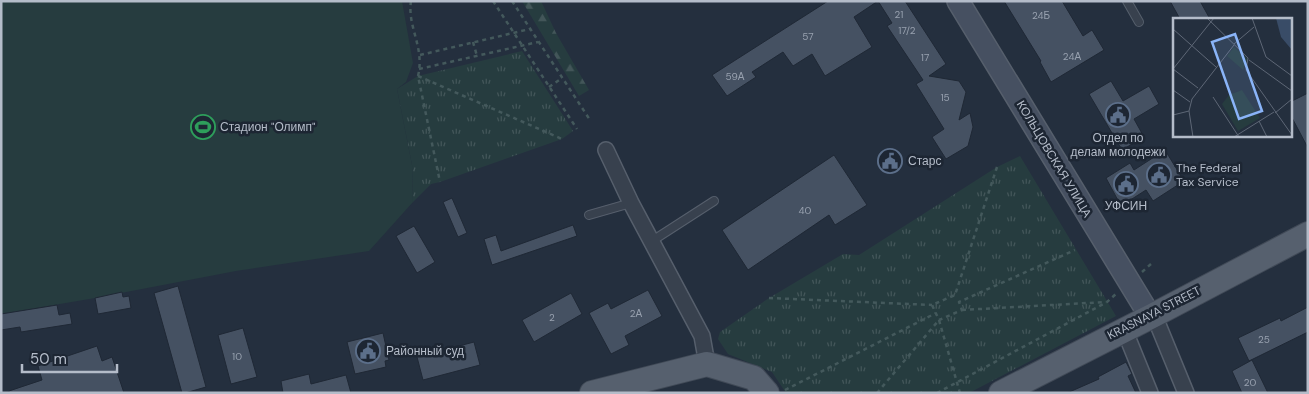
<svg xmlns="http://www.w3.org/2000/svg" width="1309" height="394" viewBox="0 0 1309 394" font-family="'DM Sans',sans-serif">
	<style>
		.grass { fill: url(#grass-tufts) }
		.forest { fill: url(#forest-firs) }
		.pitch { fill: #263c3f }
		.building { fill: #455162; stroke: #1f2835 }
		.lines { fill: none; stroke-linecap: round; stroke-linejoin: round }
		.service-casing { stroke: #565f6c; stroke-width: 10 }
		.minor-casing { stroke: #565f6c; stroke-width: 18 }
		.secondary-casing { stroke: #565f6c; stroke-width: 24 }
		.primary-casing { stroke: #414a57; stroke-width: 26 }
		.path { stroke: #44595c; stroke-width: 2.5; stroke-dasharray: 4 4; stroke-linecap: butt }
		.service { stroke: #38414e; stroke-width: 8 }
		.minor { stroke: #38414e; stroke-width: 15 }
		.secondary { stroke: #465061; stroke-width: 21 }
		.primary { stroke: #56606e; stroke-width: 24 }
		.labels { text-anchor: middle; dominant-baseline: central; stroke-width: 5; stroke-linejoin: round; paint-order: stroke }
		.number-label { font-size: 10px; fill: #98a1af }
		.poi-label { font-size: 12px; fill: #b4bcc9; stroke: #1d2633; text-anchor: start }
		.street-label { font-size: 12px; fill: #b4bcc9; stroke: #1d2633 }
		.inset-road { fill: none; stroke: #5e6776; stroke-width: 1 }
		.view { fill: #8ab4f8; fill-opacity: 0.15; stroke: #8ab4f8; stroke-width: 2.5 }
		.inset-edge { fill: none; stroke: #b4bcc9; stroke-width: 2.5 }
	</style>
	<defs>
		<pattern id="grass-tufts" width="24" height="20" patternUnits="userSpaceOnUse" patternTransform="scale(1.25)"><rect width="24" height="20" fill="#263c3f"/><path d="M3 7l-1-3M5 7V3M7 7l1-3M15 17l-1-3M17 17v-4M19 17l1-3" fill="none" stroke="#435659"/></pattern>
		<pattern id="forest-firs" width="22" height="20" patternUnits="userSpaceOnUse" patternTransform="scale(1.25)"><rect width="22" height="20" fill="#263c3f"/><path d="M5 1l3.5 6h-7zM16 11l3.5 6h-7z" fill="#435659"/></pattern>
	</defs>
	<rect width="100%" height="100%" fill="#242f3e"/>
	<!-- grass -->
	<g class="grass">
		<path d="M522 51 573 131 562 139 440 182 431 184 413 202 412 165 397 89 418 76Z"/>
		<path d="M1020 156 1116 316 969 393H786L772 372 728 354 718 339 720 332 769 298 843 254 859 255 997 167Z"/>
	</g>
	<!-- forest -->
	<path class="forest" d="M522 1H541L556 33 589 90 579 96Z"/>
	<!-- pitch -->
	<path class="pitch" d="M1 1H402L413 63 406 82 397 89 412 165 413 202 369 251 236 271 95 298 1 314Z"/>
	<!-- building -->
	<g class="building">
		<path d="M828 1H878L854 17 872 47 825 76 812 54 793 66 783 52 752 72 756 77 727 96 712 75Z"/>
		<path d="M878 1H905L946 64 929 76 959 81 966 92 959 120 970 113 973 127 968 146 946 159 932 137 944 129 916 84 923 80 887 26 892 23Z"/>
		<path d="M1004 1H1062L1083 36 1092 30 1104 50 1051 82 1040 62 1041 61Z"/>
		<path d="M1170 1H1200L1210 19H1180Z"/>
		<path d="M1111 81 1123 101 1149 86 1159 104 1134 119 1144 137 1122 150 1089 94Z"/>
		<path d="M1308 93V148L1290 114V102Z"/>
		<path d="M1165 150 1184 181 1153 201 1146 190 1121 206 1106 178 1130 163 1134 170Z"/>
		<path d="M834 155 867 205 835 225 829 215 748 270 722 230Z"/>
		<path d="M452 198 467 233 458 237 443 202Z"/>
		<path d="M573 225 577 236 492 265 484 239 496 235 501 251Z"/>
		<path d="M414 226 435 262 417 273 396 236Z"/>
		<path d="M178 286 206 387 185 393H182L154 293Z"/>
		<path d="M648 290 662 316 625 336 629 345 611 354 589 313 608 303 611 309Z"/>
		<path d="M122 292 123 297 129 296 131 308 98 314 95 298Z"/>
		<path d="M571 293 582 314 534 342 522 320Z"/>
		<path d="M57 305 59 315 70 313 72 324 21 332 20 327 1 330V314Z"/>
		<path d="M1308 307V332L1249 361 1238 338 1280 318 1281 321Z"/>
		<path d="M243 328 257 377 231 384 218 335Z"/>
		<path d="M383 333 389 360 385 361 386 367 355 374 347 342Z"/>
		<path d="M474 342 480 365 423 380 417 357Z"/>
		<path d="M97 346 102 361 112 357 124 393H9V391L42 380 38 366Z"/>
		<path d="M1252 360 1268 393H1242L1232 371Z"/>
		<path d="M1126 362 1132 374 1128 376 1136 393H1067L1099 379 1098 377Z"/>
		<path d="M309 374 311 384 346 375 351 393H283L281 381Z"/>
	</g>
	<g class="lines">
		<defs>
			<g id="service">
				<path d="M1127 1 1139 22"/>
				<path d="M589 215 631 203"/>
				<path d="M652 241 714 201"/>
			</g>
			<g id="minor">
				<path d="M606 150 631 203 702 336 707 364"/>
				<path d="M1154 315 1186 393"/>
				<path d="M1124 329 1150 393"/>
			</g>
			<path id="secondary" d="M958 1 1150 316"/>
			<g id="primary">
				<path d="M592 393 707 364 754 378 767 393"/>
				<path d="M1001 393 1154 315 1308 234"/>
			</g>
		</defs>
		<!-- service casing -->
		<use href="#service" class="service-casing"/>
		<!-- minor casing -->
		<use href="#minor" class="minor-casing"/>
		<!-- secondary casing -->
		<use href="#secondary" class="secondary-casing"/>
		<!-- primary casing -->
		<use href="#primary" class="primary-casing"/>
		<!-- path -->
		<g class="path">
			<path d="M411 1C407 27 425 47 418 76L440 182"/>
			<path d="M493 1 577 129"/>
			<path d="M512 1 590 120"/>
			<path d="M473 42 477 56"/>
			<path d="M420 55 530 29"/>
			<path d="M419 69 538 42"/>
			<path d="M418 76 562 139"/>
			<path d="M549 87 562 78"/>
			<path d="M997 167 955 295 932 305 939 320 962 310 959 302 1075 250"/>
			<path d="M1142 272 1151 264"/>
			<path d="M769 298 932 305"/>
			<path d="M962 310 1106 302"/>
			<path d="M785 390 936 313"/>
			<path d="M877 393 939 320 960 393"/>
			<path d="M937 393 1107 302 1117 293"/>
		</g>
		<!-- service -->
		<use href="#service" class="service"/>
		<!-- minor -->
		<use href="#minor" class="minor"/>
		<!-- secondary -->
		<use href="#secondary" class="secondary"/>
		<!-- primary -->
		<use href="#primary" class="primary"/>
	</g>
	<!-- icons -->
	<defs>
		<symbol id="civic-ring" viewBox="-11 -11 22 22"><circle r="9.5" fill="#1d2633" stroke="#5c6f8a" stroke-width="1.5"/><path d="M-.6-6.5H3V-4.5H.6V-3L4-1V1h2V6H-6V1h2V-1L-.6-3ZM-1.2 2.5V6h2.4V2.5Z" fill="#5c6f8a"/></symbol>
		<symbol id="stadium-ring" viewBox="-11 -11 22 22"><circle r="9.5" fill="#1d2633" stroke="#2e9e5b" stroke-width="1.5"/><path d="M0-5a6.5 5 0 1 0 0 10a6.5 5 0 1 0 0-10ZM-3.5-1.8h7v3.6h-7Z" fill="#2e9e5b"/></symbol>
	</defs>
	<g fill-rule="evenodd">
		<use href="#civic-ring" x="1104" y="101" width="28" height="28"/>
		<use href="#stadium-ring" x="189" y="113" width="28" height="28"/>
		<use href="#civic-ring" x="876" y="147" width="28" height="28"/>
		<use href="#civic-ring" x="1145" y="161" width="28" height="28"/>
		<use href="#civic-ring" x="1112" y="170" width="28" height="28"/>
		<use href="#civic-ring" x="354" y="337" width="28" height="28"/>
	</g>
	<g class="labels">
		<!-- number labels -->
		<g class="number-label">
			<text x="899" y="14">21</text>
			<text x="1041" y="15">24Б</text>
			<text x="907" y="30">17/2</text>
			<text x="808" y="36">57</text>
			<text x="1072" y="56">24А</text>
			<text x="925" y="57">17</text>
			<text x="735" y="76">59А</text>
			<text x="945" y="97">15</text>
			<text x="805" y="210">40</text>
			<text x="636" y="313">2А</text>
			<text x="552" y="317">2</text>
			<text x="1264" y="339">25</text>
			<text x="237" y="356">10</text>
			<text x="1250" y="382">20</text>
		</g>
		<!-- poi labels -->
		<g class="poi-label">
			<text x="220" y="127">Стадион "Олимп"</text>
			<text x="1118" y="138" text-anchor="middle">Отдел по<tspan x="1118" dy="14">делам молодежи</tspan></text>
			<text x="908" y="161">Старс</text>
			<text x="1176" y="168">The Federal<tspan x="1176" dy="14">Tax Service</tspan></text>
			<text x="1126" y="206" text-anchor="middle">УФСИН</text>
			<text x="386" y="351">Районный суд</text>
		</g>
		<!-- street labels -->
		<g class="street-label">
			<text transform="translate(1054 159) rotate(59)">КОЛЬЦОВСКАЯ УЛИЦА</text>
			<text transform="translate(1154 313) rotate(-27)">KRASNAYA STREET</text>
		</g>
	</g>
	<!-- overview -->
	<g transform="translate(1173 18)">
		<rect width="119" height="119" fill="#242f3e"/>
		<path d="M61 29 75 41 70 52 54 38Z" fill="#263c3f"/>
		<path d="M69 72 87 100 65 113 49 86 56 77Z" fill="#263c3f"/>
		<path d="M103 0H119V32L108 19Z" fill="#394c67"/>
		<path class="inset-road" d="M34 0 75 40 73 52 119 117M79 0 93 39 119 58M0 11 43 49M61 26 81 9M76 42 119 73M0 51 41 0M0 51 25 70M0 72 17 84M40 79 66 119M102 95 119 81M0 97 16 93M86 103 94 119M20 119 16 93 19 81 61 27M61 119 101 94"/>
		<path class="view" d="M62 16 89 93 66 101 39 24Z"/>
		<rect width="119" height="119" class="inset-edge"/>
	</g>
	<!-- border -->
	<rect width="1309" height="394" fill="none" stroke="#b4bcc9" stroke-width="5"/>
	<!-- scale -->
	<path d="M22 364v8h95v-8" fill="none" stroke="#b4bcc9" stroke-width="2.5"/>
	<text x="30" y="364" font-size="15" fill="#b4bcc9" stroke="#1d2633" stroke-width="4" paint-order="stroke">50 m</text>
</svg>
